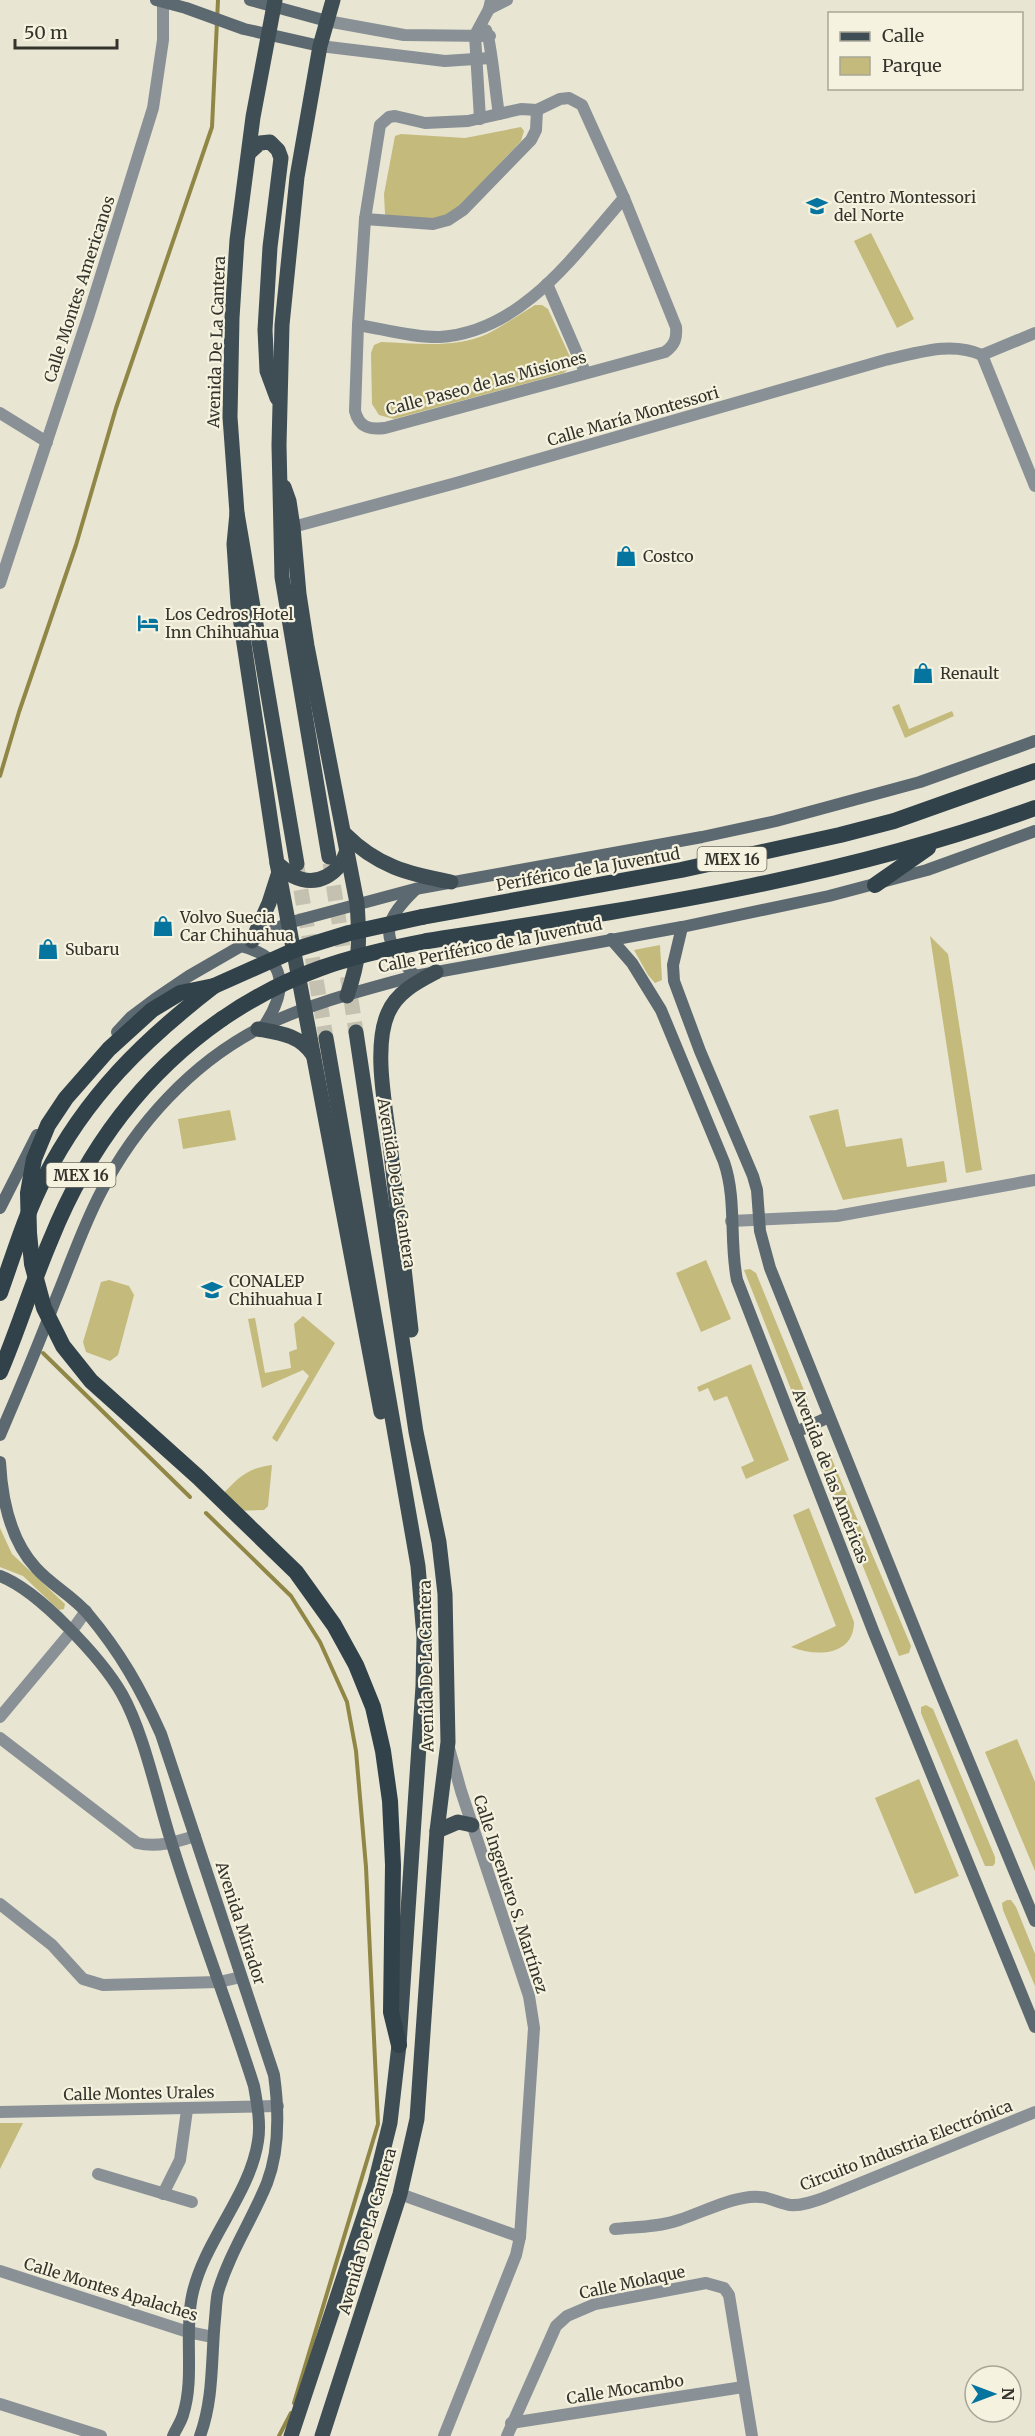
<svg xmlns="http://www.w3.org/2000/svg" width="1035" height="2436" viewBox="0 0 1035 2436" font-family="Merriweather,serif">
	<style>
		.green { fill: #c4ba7b }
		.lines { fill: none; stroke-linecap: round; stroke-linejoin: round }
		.stream { stroke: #908747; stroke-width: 4 }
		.primary-tunnel { stroke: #c4c1b1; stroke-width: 15; stroke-dasharray: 15 8; stroke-linecap: butt }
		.minor { stroke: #899196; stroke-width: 12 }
		.tertiary { stroke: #899196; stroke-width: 12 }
		.secondary { stroke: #5d6970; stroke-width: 12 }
		.primary { stroke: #3f4d55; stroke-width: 15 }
		.trunk { stroke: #32424a; stroke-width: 16 }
		.trunk-bridge { stroke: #32424a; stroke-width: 16 }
		.labels { text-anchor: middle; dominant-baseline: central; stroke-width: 4.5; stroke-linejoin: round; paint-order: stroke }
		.shield { fill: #f5f3df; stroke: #6e6d62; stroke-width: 1.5 }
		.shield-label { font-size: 15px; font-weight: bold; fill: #34332c }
		.poi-label { font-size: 16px; fill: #34332c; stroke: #f5f3df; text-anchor: start }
		.street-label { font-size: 16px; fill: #34332c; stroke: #f5f3df }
	</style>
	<rect width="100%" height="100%" fill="#e8e5d2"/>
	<!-- green -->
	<g class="green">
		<path d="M521 127 524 131 521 141 458 209 439 222 390 218 385 214 384 194 395 136 401 134 465 138Z"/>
		<path d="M871 233 914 319 897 328 854 241Z"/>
		<path d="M535 305H542L548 309 571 359 570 367 564 373 394 419 379 415 372 404 371 353 374 345 381 342C415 343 454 349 487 334 503 326 519 315 535 305Z"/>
		<path d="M899 704 909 729 952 711 954 716 905 738 892 707Z"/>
		<path d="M930 936 948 954 982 1170 966 1173Z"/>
		<path d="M660 945 662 980 655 983 648 975 634 950Z"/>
		<path d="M838 1109 846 1147 902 1138 907 1167 944 1161 947 1182 843 1200 809 1116Z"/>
		<path d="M230 1110 236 1140 183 1149 178 1119Z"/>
		<path d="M706 1260 731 1319 701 1332 676 1273Z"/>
		<path d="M750 1269 756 1273 808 1400 805 1402 794 1397 744 1270Z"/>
		<path d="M109 1280 129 1286 134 1295 118 1355 110 1361 86 1352 83 1342 101 1282Z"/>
		<path d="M303 1316 335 1343 277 1442 272 1438 309 1376 303 1370 262 1388 248 1319 255 1318 265 1373 291 1368 289 1352 297 1349 294 1324Z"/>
		<path d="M751 1364 789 1460 746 1479 741 1467 754 1461 727 1396 714 1401 708 1388 699 1392 697 1387Z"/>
		<path d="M825 1452H828L831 1457 911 1646 909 1653 899 1656 821 1462 820 1454Z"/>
		<path d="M272 1465 268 1506 264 1510 231 1511 222 1495C238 1478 247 1468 272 1465Z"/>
		<path d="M809 1508 854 1622C854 1656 816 1657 791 1647L836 1626 793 1515Z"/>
		<path d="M0 1528 12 1554 65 1604 64 1609 59 1610 23 1576 0 1567Z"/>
		<path d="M926 1705 933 1709 995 1857V1863L993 1866H985L921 1713V1707Z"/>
		<path d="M1017 1739 1035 1782V1871L985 1752Z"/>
		<path d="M919 1779 959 1876 915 1894 875 1798Z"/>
		<path d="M1007 1900H1011L1016 1907 1035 1954V1986L1003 1910 1002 1903Z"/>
		<path d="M0 2123H23L0 2169Z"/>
	</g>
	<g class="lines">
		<!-- stream -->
		<g class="stream">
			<path d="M0 776 19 712 76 545 116 408 212 127 218 0"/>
			<path d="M43 1353 190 1497"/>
			<path d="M206 1513 291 1596 320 1642 347 1702 356 1751 366 1867 378 2124 294 2403"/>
			<path d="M279 2436 291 2413"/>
		</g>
		<!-- primary-tunnel -->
		<g class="primary-tunnel">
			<path d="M330 863 356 1032"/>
			<path d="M297 867 326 1038"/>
		</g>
		<!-- minor -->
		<g class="minor">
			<path d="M489 9 507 0"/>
			<path d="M327 21 404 35 490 36"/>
			<path d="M486 30C491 38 496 99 499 114"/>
			<path d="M320 46 445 61 490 58"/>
			<path d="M569 98 582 105 624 198 676 327C677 338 675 345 665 352L385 428C369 430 359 427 355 411L358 325 365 219 380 125 389 117 395 116 425 123 468 121 521 109 537 110 560 99Z"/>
			<path d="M480 119 475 35 489 9 491 0"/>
			<path d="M365 219 433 224 448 220 463 210 531 140 536 130 537 110"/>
			<path d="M547 284 585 372"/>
			<path d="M358 325C383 329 415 338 440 337 522 332 575 254 624 198"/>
			<path d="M982 355 1035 333"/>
			<path d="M0 413 47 442"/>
			<path d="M0 583 89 314 153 108 163 40V0"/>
			<path d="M0 1717 71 1632 86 1611"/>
			<path d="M0 1738 137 1843C157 1848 176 1842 195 1836"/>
			<path d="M0 1904 52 1945 83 1979 103 1985 219 1982 241 1977"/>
			<path d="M0 2112 278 2106"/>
			<path d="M98 2174 192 2202"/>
			<path d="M163 2194 180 2160 187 2110"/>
			<path d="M400 2194 520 2237"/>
			<path d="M0 2271 188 2332 213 2337"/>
			<path d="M0 2404 101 2436"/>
			<path d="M511 2423 743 2387"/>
			<path d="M444 2436 516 2255 520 2237 534 2028 529 1996 461 1791 449 1748"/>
			<path d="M507 2436 556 2326 567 2316 595 2304 706 2283 724 2288 729 2295 752 2436"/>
		</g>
		<!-- tertiary -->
		<g class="tertiary">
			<path d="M293 527 456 483 885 360C918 353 950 341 982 355L1035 486"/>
			<path d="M731 1221 837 1216 1035 1180"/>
			<path d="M615 2229C636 2227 659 2227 679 2220 703 2212 725 2200 750 2197 766 2195 775 2202 790 2205 802 2206 815 2201 826 2197L1035 2112"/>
		</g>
		<!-- secondary -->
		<g class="secondary">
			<path d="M156 0 186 8 244 29 320 46"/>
			<path d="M250 0 327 21"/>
			<path d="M415 890C378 926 383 940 415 976"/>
			<path d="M682 927 673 965 674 981 700 1051 753 1176 757 1190 760 1231 770 1268 936 1682 1035 1921"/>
			<path d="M611 939 632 963 661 1010 724 1162C737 1200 729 1240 737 1280L874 1633 1035 2027"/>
			<path d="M241 946C288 958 288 990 264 1026"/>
			<path d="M117 1032 131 1017 155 999 189 976 241 946 288 923 415 889 702 837 776 821 920 782 1035 741"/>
			<path d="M0 1208 37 1135"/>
			<path d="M796 1432 829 1417"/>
			<path d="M0 1435C19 1391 38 1346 55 1301 70 1265 83 1226 101 1192 136 1124 192 1063 260 1028 308 1004 363 990 415 976L682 927 829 896 927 870 1035 831"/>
			<path d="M0 1462C2 1500 10 1540 36 1568 51 1585 73 1596 88 1614 120 1652 141 1689 161 1734L274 2075C279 2111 280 2149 267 2183 252 2220 229 2254 218 2292 216 2300 216 2310 215 2319 211 2359 214 2398 200 2436"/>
			<path d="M0 1576C38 1590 102 1659 122 1694 144 1733 157 1797 171 1841 196 1923 228 2004 254 2086 257 2103 261 2123 258 2141 250 2195 203 2242 192 2296 184 2335 195 2378 183 2415 181 2422 176 2429 173 2436"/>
		</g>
		<!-- primary -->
		<g class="primary">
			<path d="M275 0 253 117 237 240 232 318 230 417 237 513 297 864"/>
			<path d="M249 153 260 143 270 142 278 150 281 158 270 247 265 330 267 371 277 398"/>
			<path d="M284 487 289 501 293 527 299 594 307 646 357 903C360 943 360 958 347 996"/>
			<path d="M237 513 234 544 238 604 277 863 381 1412"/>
			<path d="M345 834C377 866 408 874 451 882"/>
			<path d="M329 857 282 577 279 445 282 325 297 177 320 46 333 0"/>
			<path d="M277 863C282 867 288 873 293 876 317 888 340 874 347 850"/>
			<path d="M252 941 269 903 278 875"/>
			<path d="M258 1029C280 1033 300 1035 313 1055"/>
			<path d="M411 1330C404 1271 398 1212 391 1153 387 1114 372 1049 388 1013 397 992 417 982 436 972"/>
			<path d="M437 1831 458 1822 472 1825"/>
			<path d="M291 2436 375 2183 390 2123 399 2045 423 1686 424 1637 418 1566 326 1038"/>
			<path d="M322 2436 400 2194 417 2119 437 1831 448 1742 445 1594 439 1542 416 1432 356 1032"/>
		</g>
		<!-- trunk -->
		<g class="trunk">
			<path d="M875 885 928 848"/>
			<path d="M422 917 681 870 840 835 894 821 1035 771"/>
			<path d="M427 941C633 909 838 880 1035 808"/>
			<path d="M0 1293C14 1254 26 1213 45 1177 86 1096 144 1040 214 986"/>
			<path d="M0 1372C19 1328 32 1283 51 1239 87 1150 143 1074 222 1019"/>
		</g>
		<!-- trunk-bridge -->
		<g class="trunk-bridge">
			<path d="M222 1019C289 973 348 956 427 941"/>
			<path d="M399 2045 391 2012 393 1865 390 1801 383 1751 373 1707 356 1665 334 1625 296 1572 198 1477 91 1381 63 1346 44 1308 32 1264 29 1233 28 1193 34 1159 48 1125 66 1098 109 1049 152 1010 180 993 214 986 297 949 349 933 422 917"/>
		</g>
	</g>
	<!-- icons -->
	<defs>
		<symbol id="school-bare" viewBox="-9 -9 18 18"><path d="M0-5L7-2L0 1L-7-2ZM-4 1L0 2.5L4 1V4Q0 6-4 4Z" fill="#0575a0" stroke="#f5f3df" stroke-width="2.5" paint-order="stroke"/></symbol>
		<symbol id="shop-bare" viewBox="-9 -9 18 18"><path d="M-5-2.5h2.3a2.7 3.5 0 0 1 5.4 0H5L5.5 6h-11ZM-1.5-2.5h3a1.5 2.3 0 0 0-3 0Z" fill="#0575a0" stroke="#f5f3df" stroke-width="2.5" paint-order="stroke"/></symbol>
		<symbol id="hotel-bare" viewBox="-9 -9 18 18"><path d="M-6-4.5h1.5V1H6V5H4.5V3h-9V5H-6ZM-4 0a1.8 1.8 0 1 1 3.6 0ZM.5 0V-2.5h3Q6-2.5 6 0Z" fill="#0575a0" stroke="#f5f3df" stroke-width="2.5" paint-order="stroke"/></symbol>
	</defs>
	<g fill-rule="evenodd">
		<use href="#school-bare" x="802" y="191" width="30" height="30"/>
		<use href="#shop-bare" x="611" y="541" width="30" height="30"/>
		<use href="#hotel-bare" x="133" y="608" width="30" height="30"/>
		<use href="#shop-bare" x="908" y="658" width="30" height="30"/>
		<use href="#shop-bare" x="148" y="911" width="30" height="30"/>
		<use href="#shop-bare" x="33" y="934" width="30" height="30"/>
		<use href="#school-bare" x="197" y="1275" width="30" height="30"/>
	</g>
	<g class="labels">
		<!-- shield labels -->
		<g class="shield">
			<rect x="697.5" y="847" width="69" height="24" rx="4.5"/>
			<rect x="46.5" y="1163" width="69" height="24" rx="4.5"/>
		</g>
		<g class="shield-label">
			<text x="732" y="859">MEX 16</text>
			<text x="81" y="1175">MEX 16</text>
		</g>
		<!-- poi labels -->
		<g class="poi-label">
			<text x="834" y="197">Centro Montessori<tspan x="834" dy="18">del Norte</tspan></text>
			<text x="643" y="556">Costco</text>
			<text x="165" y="614">Los Cedros Hotel<tspan x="165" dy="18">Inn Chihuahua</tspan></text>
			<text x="940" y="673">Renault</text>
			<text x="180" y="917">Volvo Suecia<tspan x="180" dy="18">Car Chihuahua</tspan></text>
			<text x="65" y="949">Subaru</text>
			<text x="229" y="1281">CONALEP<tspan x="229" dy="18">Chihuahua I</tspan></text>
		</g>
		<!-- street labels -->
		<g class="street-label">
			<text transform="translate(79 289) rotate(-72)">Calle Montes Americanos</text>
			<text transform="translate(216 342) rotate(-88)">Avenida De La Cantera</text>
			<text transform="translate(486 383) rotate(-15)">Calle Paseo de las Misiones</text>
			<text transform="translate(633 416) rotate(-16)">Calle María Montessori</text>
			<text transform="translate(588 869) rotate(-10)">Periférico de la Juventud</text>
			<text transform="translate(490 945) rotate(-11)">Calle Periférico de la Juventud</text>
			<text transform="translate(397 1183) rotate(81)">Avenida De La Cantera</text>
			<text transform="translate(831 1476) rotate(69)">Avenida de las Américas</text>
			<text transform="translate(426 1666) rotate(-91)">Avenida De La Cantera</text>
			<text transform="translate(511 1894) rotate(72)">Calle Ingeniero S. Martínez</text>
			<text transform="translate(241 1923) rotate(72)">Avenida Mirador</text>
			<text transform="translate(139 2093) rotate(-1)">Calle Montes Urales</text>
			<text transform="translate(906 2145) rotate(-21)">Circuito Industria Electrónica</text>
			<text transform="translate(367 2231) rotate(-74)">Avenida De La Cantera</text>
			<text transform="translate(632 2282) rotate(-12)">Calle Molaque</text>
			<text transform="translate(111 2289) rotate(17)">Calle Montes Apalaches</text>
			<text transform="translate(625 2389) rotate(-9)">Calle Mocambo</text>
		</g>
	</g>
	<!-- legend -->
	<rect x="828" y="12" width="195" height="78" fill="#f5f3df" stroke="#a8a697" stroke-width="1.5"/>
	<rect x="840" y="32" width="30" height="9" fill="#3f4d55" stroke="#a8a697" stroke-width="1.5"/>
	<text x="882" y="42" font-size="18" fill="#34332c">Calle</text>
	<rect x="840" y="57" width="30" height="18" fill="#c4ba7b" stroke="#a8a697" stroke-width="1.5"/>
	<text x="882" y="72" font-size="18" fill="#34332c">Parque</text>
	<!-- north arrow -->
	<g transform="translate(993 2394) rotate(90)"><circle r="28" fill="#f5f3df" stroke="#a8a697" stroke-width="1.5"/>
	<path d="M0-4.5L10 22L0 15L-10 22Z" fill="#0575a0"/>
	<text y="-9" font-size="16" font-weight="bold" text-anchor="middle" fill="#34332c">N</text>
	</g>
	<!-- scale -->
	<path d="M15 39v9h102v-9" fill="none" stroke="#34332c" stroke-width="3"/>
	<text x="24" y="39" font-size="18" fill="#34332c" stroke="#f5f3df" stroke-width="4.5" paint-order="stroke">50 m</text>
</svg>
